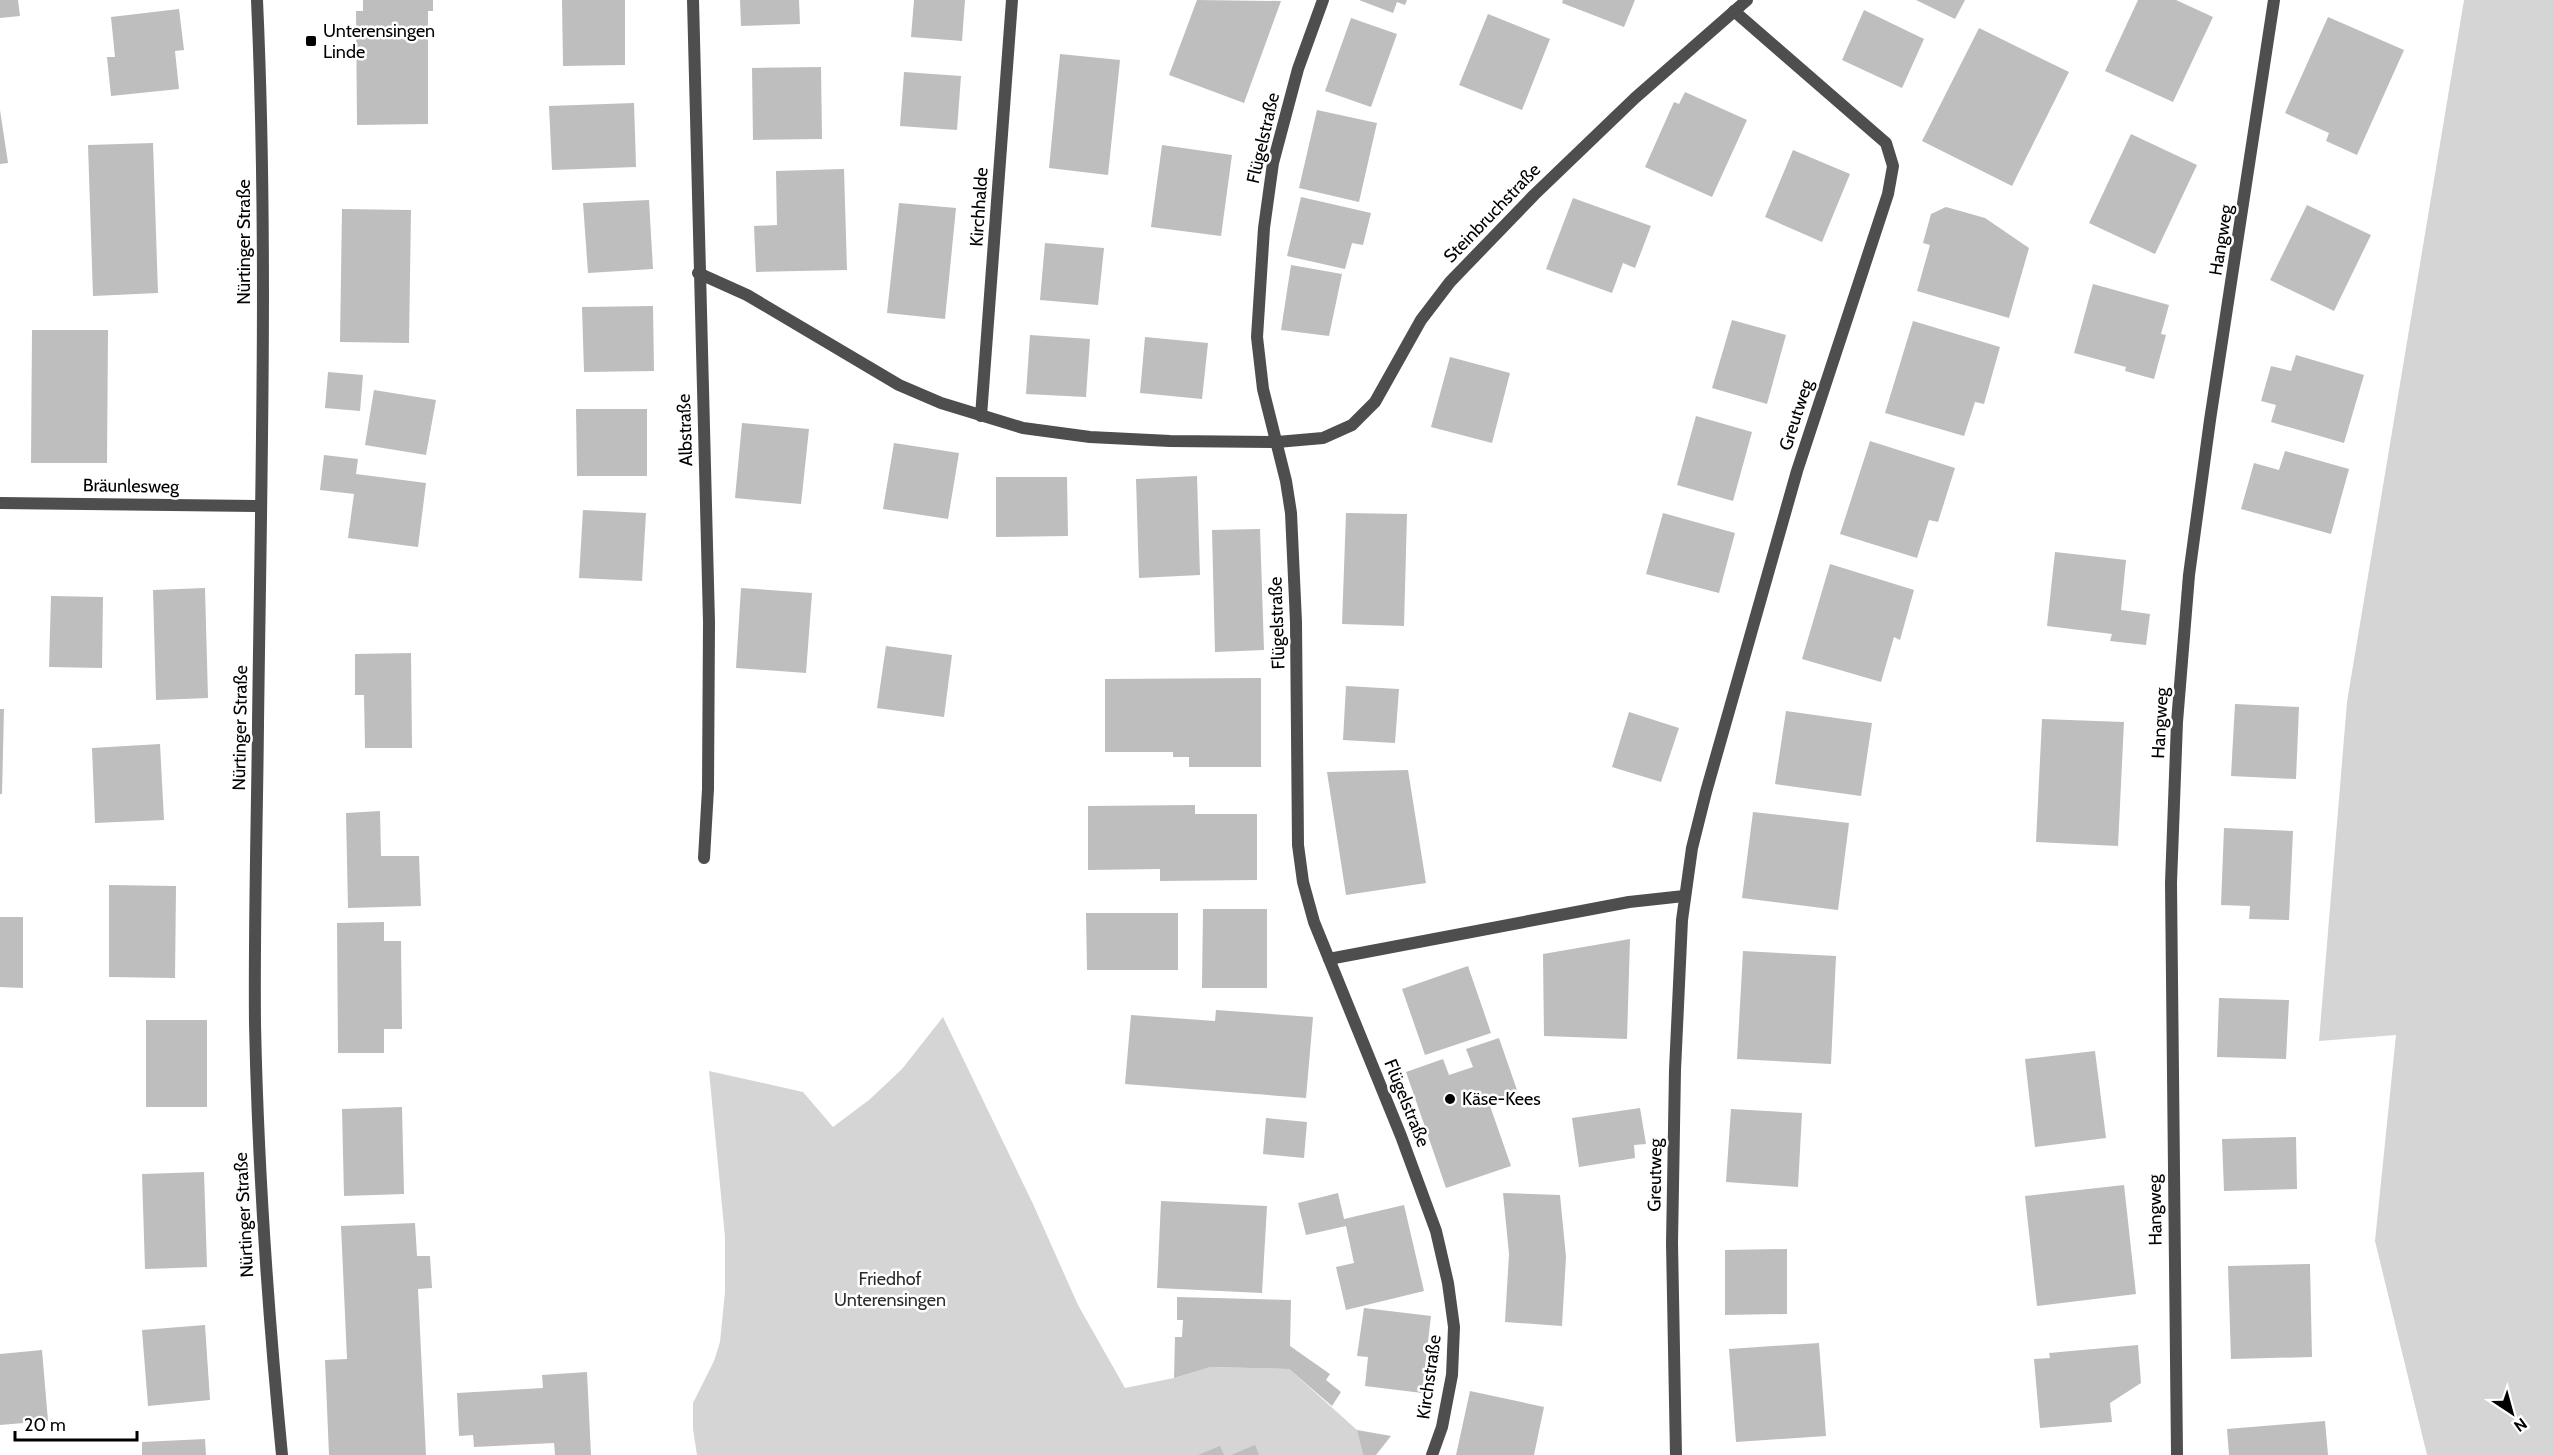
<svg xmlns="http://www.w3.org/2000/svg" width="2554" height="1455" viewBox="0 0 2554 1455" font-family="Cabin,sans-serif">
	<style>
		.green { fill: #d5d5d5 }
		.building { fill: #bebebe }
		.lines { fill: none; stroke-linecap: round; stroke-linejoin: round }
		.minor { stroke: #4e4e4e; stroke-width: 12 }
		.tertiary { stroke: #4e4e4e; stroke-width: 12 }
		.poi-dot { fill: #000; stroke: #fff; stroke-width: 2 }
		.labels { text-anchor: middle; dominant-baseline: central; stroke-width: 5; stroke-linejoin: round; paint-order: stroke }
		.poi-label { font-size: 18px; fill: #000; stroke: #fff; text-anchor: start }
		.street-label { font-size: 18px; fill: #000; stroke: #fff }
		.park-label { font-size: 18px; fill: #2c2c2c; stroke: #fff }
	</style>
	<rect width="100%" height="100%" fill="#fff"/>
	<!-- green -->
	<g class="green">
		<path d="M2464 0H2554V1455H2427L2375 1241 2396 1035 2319 1041 2347 702Z"/>
		<path d="M943 1017 1033 1204 1078 1305 1125 1388 1174 1378 1211 1367 1289 1369 1357 1430 1363 1455H697L693 1429V1403L714 1361 720 1342 725 1292V1237L709 1071 803 1092 833 1127 869 1100 902 1069Z"/>
	</g>
	<!-- building -->
	<g class="building">
		<path d="M0 0H18L20 16 0 18Z"/>
		<path d="M363 0H433V11H428V124L357 125 356 11H363Z"/>
		<path d="M562 0H625V65L563 66Z"/>
		<path d="M740 0H799L800 24 741 26Z"/>
		<path d="M914 0H965L962 41 911 37Z"/>
		<path d="M1197 0 1281 1 1244 103 1169 75Z"/>
		<path d="M1359 0H1407L1405 5 1397 2 1393 13Z"/>
		<path d="M1563 0H1635L1624 27 1562 3Z"/>
		<path d="M1916 0H1965L1955 19Z"/>
		<path d="M2138 0H2176L2213 17 2173 102 2105 71Z"/>
		<path d="M179 9 184 50 175 51 179 89 111 96 107 57H115L111 17Z"/>
		<path d="M1864 10 1924 39 1902 88 1842 60Z"/>
		<path d="M1488 14 1550 39 1522 110 1459 85Z"/>
		<path d="M2328 17 2404 50 2357 155 2326 141 2329 133 2285 113Z"/>
		<path d="M1351 18 1397 34 1371 107 1325 91Z"/>
		<path d="M1979 28 2069 72 2012 186 1922 141Z"/>
		<path d="M1060 54 1120 60 1108 175 1049 168Z"/>
		<path d="M821 67 822 139 753 140 752 68Z"/>
		<path d="M904 72 961 76 957 130 900 126Z"/>
		<path d="M1685 92 1747 120 1712 197 1645 167 1674 102 1679 104Z"/>
		<path d="M634 103 636 167 552 170 549 106Z"/>
		<path d="M0 110 8 163 0 164Z"/>
		<path d="M1317 110 1377 123 1359 202 1299 188Z"/>
		<path d="M2131 134 2197 165 2155 254 2089 223Z"/>
		<path d="M153 143 158 293 93 296 88 145Z"/>
		<path d="M1162 145 1232 155 1221 236 1151 227Z"/>
		<path d="M1793 150 1850 174 1822 242 1765 217Z"/>
		<path d="M844 169 847 270 756 272 754 226 777 225 776 171Z"/>
		<path d="M1301 197 1371 213 1363 245 1352 243 1345 269 1287 256Z"/>
		<path d="M1573 198 1651 226 1635 268 1623 263 1612 293 1546 269Z"/>
		<path d="M649 200 653 269 588 273 583 203Z"/>
		<path d="M899 203 956 208 945 319 887 313Z"/>
		<path d="M2307 205 2371 235 2334 311 2270 280Z"/>
		<path d="M1946 207 1985 218 2029 248 2009 318 1917 291 1930 245 1923 243 1931 214Z"/>
		<path d="M342 209 411 210 409 343 340 342Z"/>
		<path d="M1045 243 1104 248 1098 305 1040 300Z"/>
		<path d="M1291 265 1342 274 1329 336 1281 330Z"/>
		<path d="M2093 284 2169 305 2161 334 2166 335 2154 379 2125 371 2126 367 2074 353Z"/>
		<path d="M653 306 654 371 584 372 582 307Z"/>
		<path d="M1732 320 1786 335 1767 404 1712 388Z"/>
		<path d="M1913 321 2000 347 1984 404 1975 402 1964 436 1885 413Z"/>
		<path d="M32 330H108L107 463H31Z"/>
		<path d="M1030 335 1090 339 1086 397 1026 394Z"/>
		<path d="M1145 337 1208 343 1202 399 1140 393Z"/>
		<path d="M2296 355 2364 375 2344 443 2271 422 2276 405 2261 401 2271 366 2291 371Z"/>
		<path d="M1450 357 1510 373 1492 443 1431 427Z"/>
		<path d="M328 372 363 375 360 411 325 408Z"/>
		<path d="M374 390 436 400 426 455 365 445Z"/>
		<path d="M576 409H647V476H577Z"/>
		<path d="M1696 416 1752 432 1733 501 1677 485Z"/>
		<path d="M742 423 809 429 801 504 735 498Z"/>
		<path d="M1870 441 1955 468 1938 522 1929 520 1917 558 1840 534Z"/>
		<path d="M894 443 959 453 948 519 883 509Z"/>
		<path d="M2285 451 2349 469 2331 534 2241 509 2254 463 2279 470Z"/>
		<path d="M324 455 358 459 356 474 426 483 418 547 348 538 354 494 320 490Z"/>
		<path d="M1197 476 1200 575 1139 578 1136 479Z"/>
		<path d="M996 477H1067L1068 536 996 537Z"/>
		<path d="M583 510 646 513 642 581 579 578Z"/>
		<path d="M1346 513 1407 514 1404 626 1342 624Z"/>
		<path d="M1663 513 1735 533 1719 593 1646 574Z"/>
		<path d="M1260 529 1264 650 1215 652 1212 530Z"/>
		<path d="M2055 552 2126 560 2121 610 2150 614 2146 645 2110 641 2112 634 2047 626Z"/>
		<path d="M1830 564 1914 590 1900 640 1894 637 1881 682 1802 659Z"/>
		<path d="M205 588 208 698 156 700 153 590Z"/>
		<path d="M741 588 812 593 806 673 736 668Z"/>
		<path d="M51 596 103 597 102 668 49 667Z"/>
		<path d="M886 646 952 655 944 717 877 708Z"/>
		<path d="M411 653 412 748H365L364 695H355V654Z"/>
		<path d="M1261 678V767H1189V757H1173V752H1105V679Z"/>
		<path d="M1346 686 1399 689 1395 743 1343 740Z"/>
		<path d="M2235 704 2299 707 2296 779 2231 776Z"/>
		<path d="M0 709H4L2 794H0Z"/>
		<path d="M1786 711 1872 723 1861 796 1775 784Z"/>
		<path d="M1629 712 1679 728 1661 782 1612 767Z"/>
		<path d="M2042 719 2124 722 2118 846 2036 842Z"/>
		<path d="M160 744 164 820 95 823 92 748Z"/>
		<path d="M1408 770 1426 883 1346 895 1327 772Z"/>
		<path d="M1195 805V814H1257V880L1160 881V869L1088 870V806Z"/>
		<path d="M380 811 381 856H419L421 906 348 908 346 813Z"/>
		<path d="M1753 812 1849 823 1838 910 1742 898Z"/>
		<path d="M2224 828 2293 831 2289 920 2249 919 2250 906 2221 905Z"/>
		<path d="M109 885 176 886 175 978 109 977Z"/>
		<path d="M1203 909H1267V988H1202Z"/>
		<path d="M1086 913H1178V970H1087Z"/>
		<path d="M0 917H23V988L0 987Z"/>
		<path d="M384 922V941H401L402 1029H384V1053H338L337 923Z"/>
		<path d="M1630 939 1627 1039 1544 1036 1543 954Z"/>
		<path d="M1743 951 1836 956 1831 1064 1737 1059Z"/>
		<path d="M1468 966 1491 1033 1425 1055 1402 989Z"/>
		<path d="M2219 998 2289 1000 2286 1059 2217 1057Z"/>
		<path d="M1216 1010 1313 1017 1306 1098 1125 1084 1131 1015 1215 1021Z"/>
		<rect x="146" y="1020" width="61" height="87"/>
		<path d="M1499 1038 1518 1093 1489 1103 1511 1166 1446 1188 1406 1072 1443 1059 1449 1075 1473 1067 1466 1049Z"/>
		<path d="M2095 1051 2106 1138 2035 1147 2025 1059Z"/>
		<path d="M402 1107 404 1194 344 1196 342 1109Z"/>
		<path d="M1640 1108 1646 1144 1634 1145 1635 1158 1579 1167 1572 1118Z"/>
		<path d="M1731 1109 1802 1113 1798 1187 1726 1182Z"/>
		<path d="M1266 1118 1307 1122 1304 1158 1263 1154Z"/>
		<path d="M2296 1137 2297 1189 2224 1191 2222 1139Z"/>
		<path d="M204 1172 207 1267 145 1269 142 1174Z"/>
		<path d="M2124 1185 2136 1294 2037 1306 2025 1196Z"/>
		<path d="M1338 1193 1344 1219 1404 1205 1424 1291 1346 1310 1336 1267 1354 1263 1346 1226 1306 1235 1298 1203Z"/>
		<path d="M1503 1193 1560 1195 1566 1257 1562 1326 1505 1322 1509 1254Z"/>
		<path d="M1161 1201 1267 1206 1262 1293 1157 1288Z"/>
		<path d="M415 1223 417 1256H430L432 1288 418 1289 426 1455H329L325 1360 347 1359 341 1226Z"/>
		<path d="M1787 1249V1314L1725 1315V1250Z"/>
		<path d="M2310 1264 2312 1357 2231 1359 2228 1266Z"/>
		<path d="M1177 1297 1291 1300 1290 1346 1330 1374 1326 1380 1341 1392 1332 1406 1289 1369 1211 1367 1174 1378 1175 1337H1182L1183 1320H1177Z"/>
		<path d="M1364 1308 1431 1316 1422 1393 1365 1386 1368 1357 1357 1356Z"/>
		<path d="M205 1325 210 1400 148 1406 142 1330Z"/>
		<path d="M1819 1343 1826 1436 1736 1442 1729 1349Z"/>
		<path d="M2138 1345 2141 1383 2110 1403 2112 1422 2040 1428 2034 1359 2050 1358 2049 1353Z"/>
		<path d="M42 1350 48 1421 0 1425V1354Z"/>
		<path d="M587 1372 591 1455H555L554 1443 474 1447 473 1435 459 1436 457 1393 543 1388 542 1375Z"/>
		<path d="M1470 1391 1544 1407 1534 1455H1456Z"/>
		<path d="M2325 1421 2328 1455H2229L2227 1429Z"/>
		<path d="M1357 1430 1391 1436 1376 1455H1363Z"/>
		<path d="M205 1439 206 1455H142V1442Z"/>
		<path d="M1255 1445 1259 1455H1231Z"/>
		<path d="M1220 1446 1224 1455H1198Z"/>
	</g>
	<g class="lines">
		<!-- minor -->
		<g class="minor">
			<path d="M693 0 709 622 708 789 704 858"/>
			<path d="M1323 0 1298 69 1273 163 1264 228 1257 337 1263 389 1286 481 1291 513 1296 622 1298 845 1303 882 1314 922 1401 1136 1436 1231 1448 1283 1454 1327 1452 1375 1442 1427 1432 1455"/>
			<path d="M698 273 747 295 899 385 941 403 1023 428 1090 437 1170 441 1277 442 1323 438 1352 425 1375 402 1421 320 1450 282 1534 195 1635 98 1747 0"/>
			<path d="M981 416 1012 0"/>
			<path d="M0 503 261 506"/>
			<path d="M1329 959 1629 902 1684 896"/>
			<path d="M1676 1455 1672 1243 1675 1070 1682 920 1692 848 1706 792 1797 471 1888 194 1893 166 1886 143 1734 11"/>
			<path d="M2177 1455 2171 883 2177 722 2189 575 2210 420 2274 0"/>
		</g>
		<!-- tertiary -->
		<path class="tertiary" d="M257 0C268 241 261 483 258 724 257 824 254 924 255 1024 258 1169 268 1312 282 1455"/>
	</g>
	<!-- markers -->
	<g class="poi-dot">
		<rect x="305" y="35" width="12" height="12" rx="3"/>
		<circle cx="1450" cy="1099" r="6"/>
	</g>
	<g class="labels">
		<!-- poi labels -->
		<g class="poi-label">
			<text x="323" y="31">Unterensingen<tspan x="323" dy="21">Linde</tspan></text>
			<text x="1462" y="1099">Käse-Kees</text>
		</g>
		<!-- street labels -->
		<g class="street-label">
			<text transform="translate(1263 138) rotate(-77)">Flügelstraße</text>
			<text transform="translate(979 207) rotate(-86)">Kirchhalde</text>
			<text transform="translate(1492 213) rotate(-46)">Steinbruchstraße</text>
			<text transform="translate(2221 240) rotate(-81)">Hangweg</text>
			<text transform="translate(244 242) rotate(-90)">Nürtinger Straße</text>
			<text transform="translate(1796 415) rotate(-72)">Greutweg</text>
			<text transform="translate(685 430) rotate(-92)">Albstraße</text>
			<text transform="translate(131 486) rotate(1)">Bräunlesweg</text>
			<text transform="translate(1277 623) rotate(-92)">Flügelstraße</text>
			<text transform="translate(2160 723) rotate(-87)">Hangweg</text>
			<text transform="translate(240 728) rotate(-89)">Nürtinger Straße</text>
			<text transform="translate(1407 1103) rotate(68)">Flügelstraße</text>
			<text transform="translate(1655 1175) rotate(-89)">Greutweg</text>
			<text transform="translate(2155 1210) rotate(-91)">Hangweg</text>
			<text transform="translate(244 1215) rotate(-93)">Nürtinger Straße</text>
			<text transform="translate(1429 1377) rotate(-82)">Kirchstraße</text>
		</g>
		<!-- park labels -->
		<g class="park-label">
			<text x="890" y="1279">Friedhof<tspan x="890" dy="21">Unterensingen</tspan></text>
		</g>
	</g>
	<!-- north arrow -->
	<g transform="translate(2512 1413) rotate(144)" stroke="#ffffff" stroke-width="4.5" paint-order="stroke">
	<path d="M0-4.5L10 22L0 15L-10 22Z" fill="#000000"/>
	<text y="-9" font-size="16" font-weight="bold" text-anchor="middle" fill="#000000">N</text>
	</g>
	<!-- scale -->
	<path d="M15 1431v9h122v-9" fill="none" stroke="#000000" stroke-width="3"/>
	<text x="24" y="1431" font-size="18" fill="#000000" stroke="#ffffff" stroke-width="4.5" paint-order="stroke">20 m</text>
</svg>
